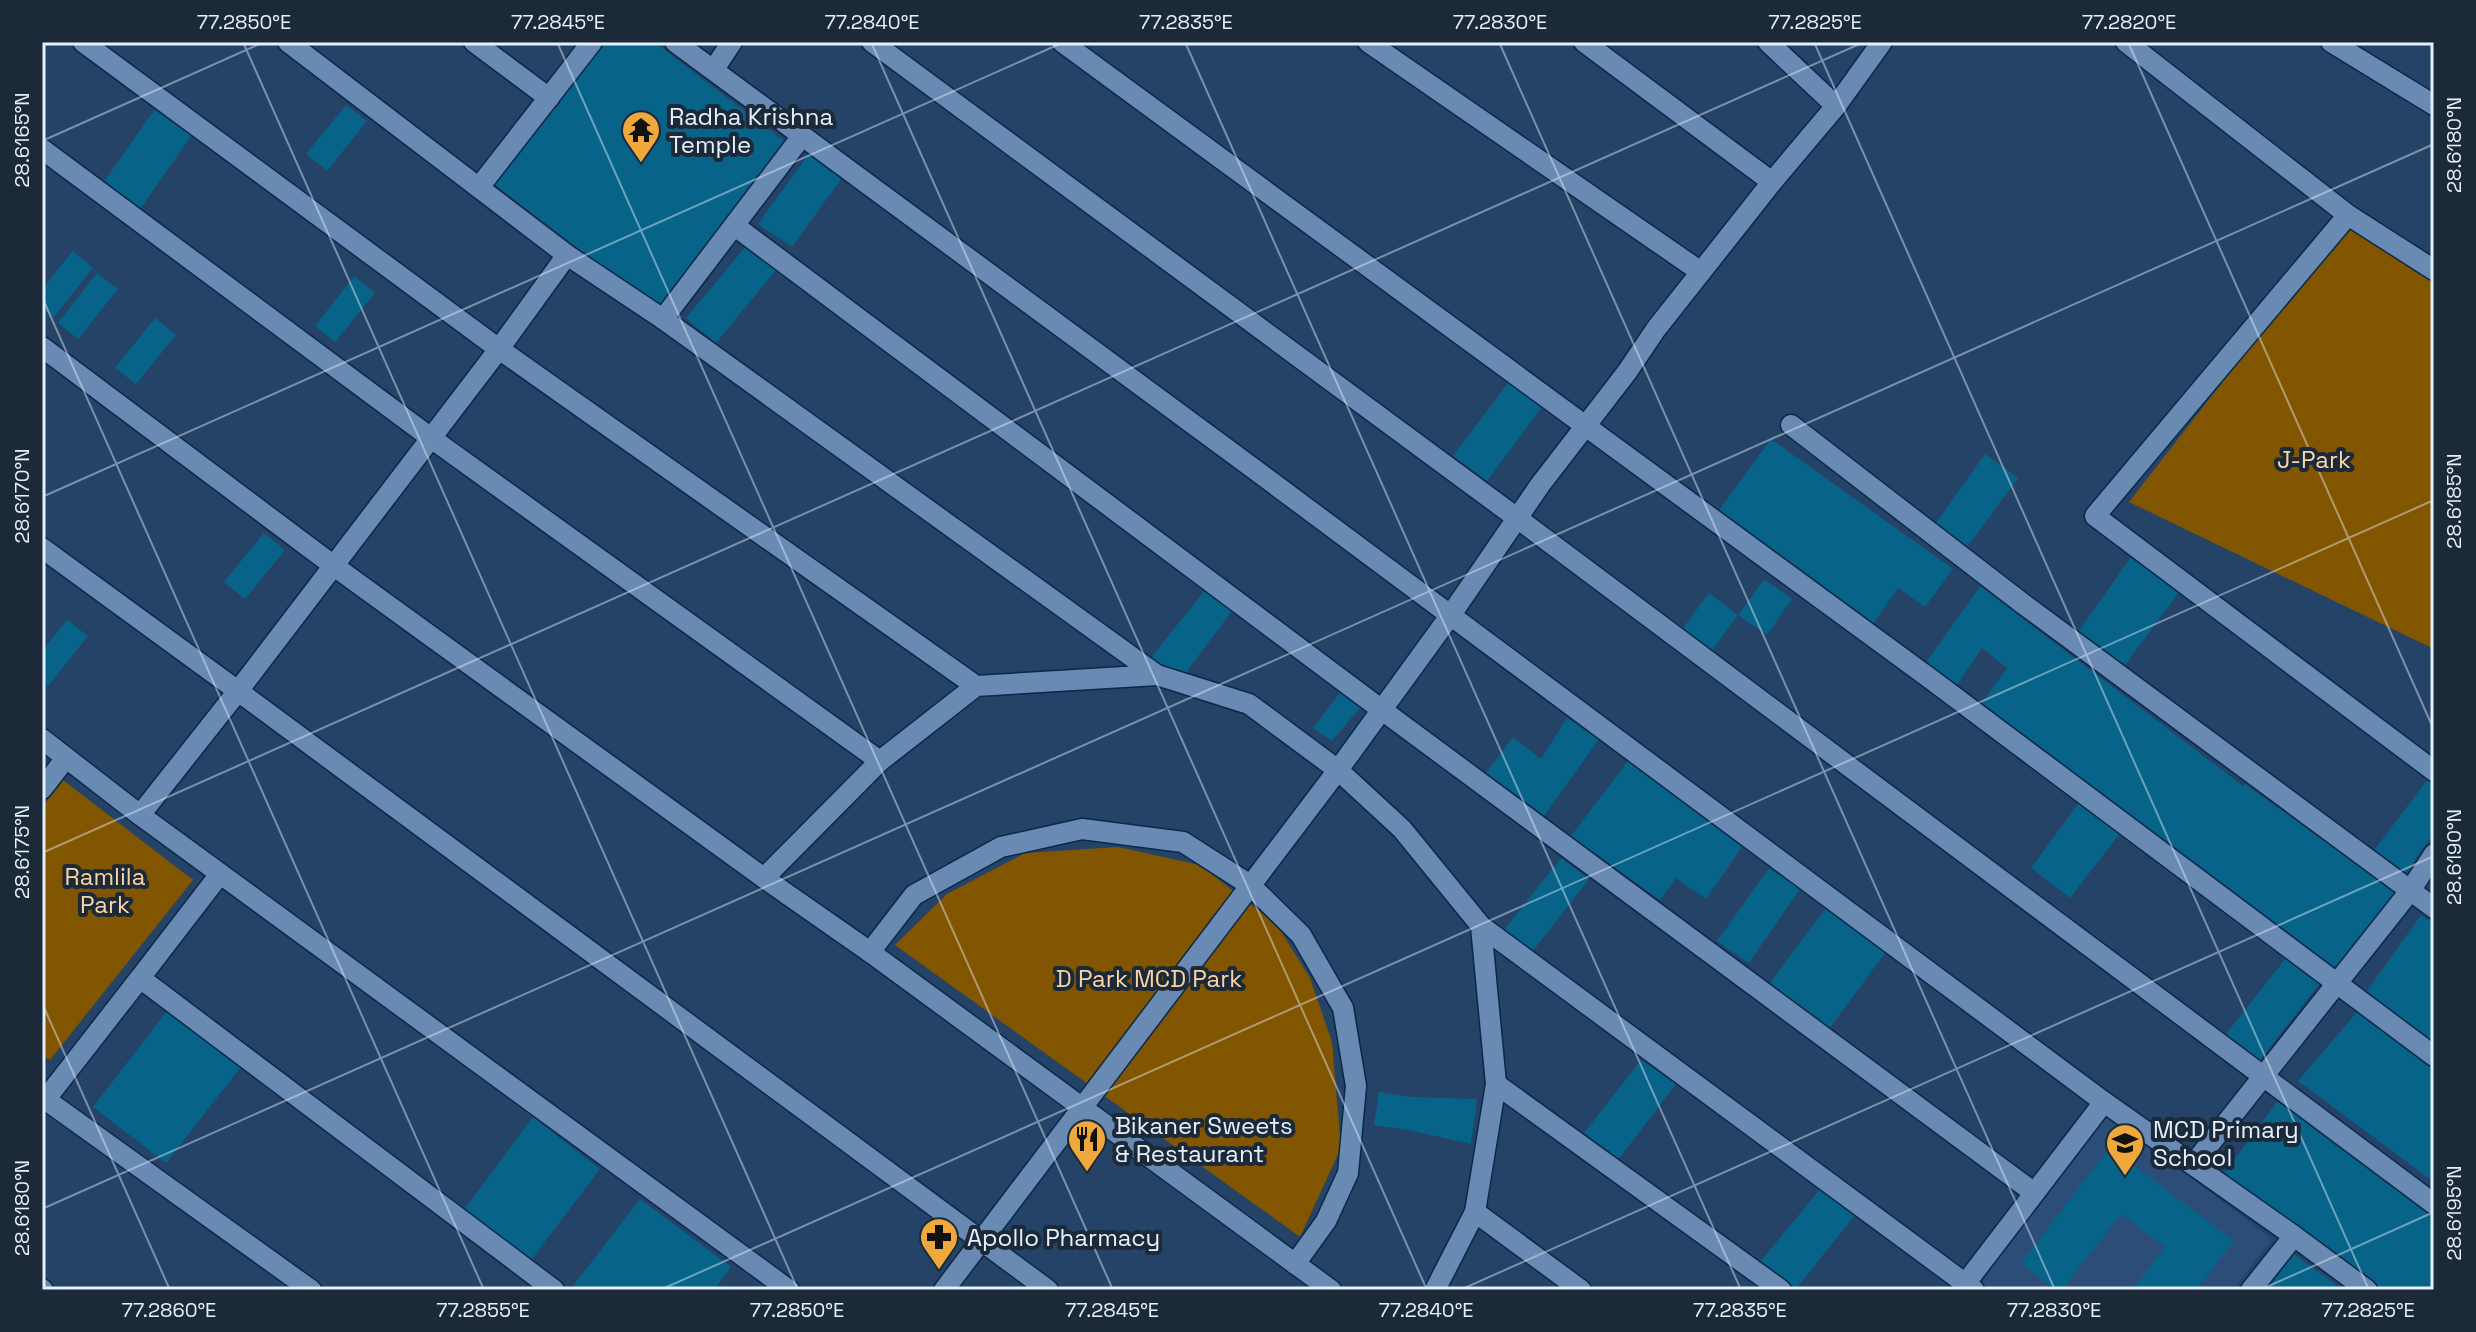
<svg xmlns="http://www.w3.org/2000/svg" width="2476" height="1332" viewBox="0 0 2476 1332" font-family="'Space Grotesk',sans-serif">
	<style>
		.built { fill: #2b4d77 }
		.green { fill: #825500 }
		.building { fill: #086388 }
		.lines { fill: none; stroke-linecap: round; stroke-linejoin: round }
		.minor-casing { stroke: #0a284a; stroke-width: 23 }
		.minor { stroke: #698ab3; stroke-width: 20 }
		.ticks { fill: none; stroke: #e5f0fe; stroke-width: 2; stroke-opacity: 0.45 }
		.labels { text-anchor: middle; dominant-baseline: central; stroke-width: 8; stroke-linejoin: round; paint-order: stroke }
		.poi-label { font-size: 24px; fill: #e5f0fe; stroke: #1b2939; text-anchor: start }
		.park-label { font-size: 24px; fill: #fad5a4; stroke: #1b2939 }
		.neatline { fill: none; stroke: #e5f0fe; stroke-width: 3 }
		.ticks-label { font-size: 20px; text-anchor: middle; fill: #e5f0fe }
	</style>
	<rect width="100%" height="100%" fill="#244367"/>
	<!-- built -->
	<path class="built" d="M2108 1115 2272 1239 2233 1290H1990L1980 1283Z"/>
	<!-- green -->
	<g class="green">
		<path d="M2348 221 2434 277V649L2129 502Z"/>
		<path d="M63 780 193 880 50 1060 42 1055V807Z"/>
		<path d="M1118 847 1200 865 1277 925 1310 978 1332 1042 1341 1148 1300 1237 895 945 947 894 1025 853Z"/>
	</g>
	<!-- building -->
	<g class="building">
		<path d="M603 42H654L788 144 658 309 495 185Z"/>
		<path d="M346 105 367 121 327 171 306 154Z"/>
		<path d="M155 109 192 135 140 209 103 183Z"/>
		<path d="M811 151 844 175 792 247 758 224Z"/>
		<path d="M747 245 776 270 716 343 686 318Z"/>
		<path d="M73 251 93 268 54 317 42 308V289Z"/>
		<path d="M97 273 118 289 78 339 58 323Z"/>
		<path d="M354 276 375 293 335 342 315 326Z"/>
		<path d="M155 318 176 335 136 384 115 368Z"/>
		<path d="M1508 383 1542 407 1487 481 1453 456Z"/>
		<path d="M1771 439 1953 569 1925 607 1898 588 1873 624 1717 513Z"/>
		<path d="M1985 454 2018 478 1965 550 1933 527Z"/>
		<path d="M264 533 285 550 245 599 224 582Z"/>
		<path d="M2131 557 2180 591 2125 665 2078 632Z"/>
		<path d="M1764 579 1792 599 1767 635 1738 615Z"/>
		<path d="M1211 583 1238 603 1181 679 1149 660Z"/>
		<path d="M1980 586 2243 786 2245 784 2396 893 2336 971 2158 840 1981 704 2007 668 1982 648 1957 685 1925 664Z"/>
		<path d="M1709 593 1738 615 1712 650 1683 628Z"/>
		<path d="M67 620 88 636 48 686 42 681V651Z"/>
		<path d="M1347 684 1365 702 1332 741 1313 728Z"/>
		<path d="M1567 718 1599 739 1544 816 1486 773 1513 737 1541 759Z"/>
		<path d="M1628 761 1742 847 1706 899 1676 878 1660 900 1571 836Z"/>
		<path d="M2428 779 2434 783V833L2404 875 2372 853Z"/>
		<path d="M2083 797 2124 828 2070 898 2031 868Z"/>
		<path d="M1561 858 1589 879 1532 952 1504 930Z"/>
		<path d="M1769 868 1800 889 1749 963 1717 941Z"/>
		<path d="M1828 905 1888 949 1829 1029 1770 983Z"/>
		<path d="M2421 915 2434 924V1044L2367 991Z"/>
		<path d="M2286 958 2320 983 2260 1060 2226 1034Z"/>
		<path d="M167 1011 240 1068 166 1163 93 1107Z"/>
		<path d="M2358 1011 2389 1028 2434 1062V1182L2298 1081Z"/>
		<path d="M1641 1060 1676 1084 1618 1160 1584 1133Z"/>
		<path d="M1379 1092 1412 1097 1477 1099 1471 1144 1408 1130 1374 1125Z"/>
		<path d="M2280 1098 2434 1212V1290H2382L2224 1173Z"/>
		<path d="M533 1117 600 1169 528 1264 460 1215Z"/>
		<path d="M2110 1147 2234 1241 2196 1290H2132L2165 1247 2121 1214 2062 1290H2055L2021 1263Z"/>
		<path d="M1821 1188 1855 1215 1795 1290 1760 1262Z"/>
		<path d="M640 1199 731 1267 714 1290H570Z"/>
		<path d="M2294 1254 2332 1282 2342 1290H2267Z"/>
	</g>
	<g class="lines">
		<defs>
			<g id="minor">
				<path d="M83 42 499 349 976 686"/>
				<path d="M288 42 567 255 663 319 1157 675"/>
				<path d="M474 42 549 98"/>
				<path d="M675 42 1254 469 2104 1102"/>
				<path d="M872 42 1517 518 2434 1204"/>
				<path d="M1062 42 1932 680 2434 1056"/>
				<path d="M1368 42 1701 272"/>
				<path d="M1584 42 1772 182"/>
				<path d="M1768 42 1836 106"/>
				<path d="M2126 42 2348 215 2434 270"/>
				<path d="M2331 42 2434 105"/>
				<path d="M714 69 732 42"/>
				<path d="M42 149 431 438 880 761"/>
				<path d="M480 186 592 42"/>
				<path d="M2348 215 2095 516 2434 771"/>
				<path d="M735 226 1382 710 2033 1192"/>
				<path d="M663 319 802 136"/>
				<path d="M42 347 334 566 764 878 870 952 1331 1290"/>
				<path d="M1791 425 2022 603 2434 908"/>
				<path d="M42 548 238 691 499 349 567 255"/>
				<path d="M42 739 140 815 789 1290"/>
				<path d="M42 789 66 758"/>
				<path d="M140 815 238 691 1048 1290"/>
				<path d="M220 874 140 978 554 1290"/>
				<path d="M764 878 880 761 976 686 1157 675 1249 704 1338 770 1402 829 1481 926 1496 1084 1475 1212 1435 1290"/>
				<path d="M1481 926 1974 1290"/>
				<path d="M870 952 914 895 1001 847 1082 829 1183 842 1250 885 1301 935 1343 1008 1356 1086 1348 1173 1326 1221 1295 1264"/>
				<path d="M1496 1084 1781 1290"/>
				<path d="M42 1097 311 1290"/>
				<path d="M45 1100 140 978"/>
				<path d="M2193 1165 2410 891 2434 854"/>
				<path d="M1475 1212 1581 1290"/>
				<path d="M2294 1236 2367 1290"/>
				<path d="M1965 1284 2104 1102 2294 1236 2251 1290"/>
				<path d="M42 1289 43 1290"/>
				<path d="M944 1290 1338 770 1450 616 1540 485 1627 372 1656 329 1772 182 1836 106 1882 42"/>
			</g>
		</defs>
		<!-- minor casing -->
		<use href="#minor" class="minor-casing"/>
		<!-- minor -->
		<use href="#minor" class="minor"/>
	</g>
	<!-- ticks -->
	<path class="ticks" d="M243 42 798 1290M557 42 1113 1290M871 42 1427 1290M1185 42 1741 1290M1499 42 2055 1290M1814 42 2369 1290M2128 42 2434 730M42 141 264 42M42 297 484 1290M42 497 1064 42M42 853 1864 42M42 1003 170 1290M42 1209 2434 144M660 1290 2434 500M1460 1290 2434 856M2260 1290 2434 1212"/>
	<!-- icons -->
	<defs>
		<symbol id="temple-pin" viewBox="-11 -11 22 30"><path d="M0 17L-7.5 6A9.5 9.5 0 1 1 7.5 6Z" fill="#eea83c" stroke="#1b2939"/><path d="M0-6L5-2H3V0L6.5 2.5H4V6H1.5V3h-3V6H-4V2.5H-6.5L-3 0V-2H-5Z" fill="#111"/></symbol>
		<symbol id="restaurant-pin" viewBox="-11 -11 22 30"><path d="M0 17L-7.5 6A9.5 9.5 0 1 1 7.5 6Z" fill="#eea83c" stroke="#1b2939"/><path d="M-5-6h1v4h1v-4h1v4h1v-4h1v5L-1.5 .5V6h-2V.5L-5-1ZM5-6V6H3V1.5H1.5Q1.5-4 5-6Z" fill="#111"/></symbol>
		<symbol id="school-pin" viewBox="-11 -11 22 30"><path d="M0 17L-7.5 6A9.5 9.5 0 1 1 7.5 6Z" fill="#eea83c" stroke="#1b2939"/><path d="M0-5L7-2L0 1L-7-2ZM-4 1L0 2.5L4 1V4Q0 6-4 4Z" fill="#111"/></symbol>
		<symbol id="pharmacy-pin" viewBox="-11 -11 22 30"><path d="M0 17L-7.5 6A9.5 9.5 0 1 1 7.5 6Z" fill="#eea83c" stroke="#1b2939"/><path d="M-2-6h4v4h4v4h-4v4h-4v-4h-4v-4h4Z" fill="#111"/></symbol>
	</defs>
	<g fill-rule="evenodd">
		<use href="#temple-pin" x="619" y="108" width="44" height="60"/>
		<use href="#restaurant-pin" x="1065" y="1117" width="44" height="60"/>
		<use href="#school-pin" x="2103" y="1121" width="44" height="60"/>
		<use href="#pharmacy-pin" x="917" y="1215" width="44" height="60"/>
	</g>
	<g class="labels">
		<!-- poi labels -->
		<g class="poi-label">
			<text x="669" y="116">Radha Krishna<tspan x="669" dy="28">Temple</tspan></text>
			<text x="1115" y="1125">Bikaner Sweets<tspan x="1115" dy="28">&amp; Restaurant</tspan></text>
			<text x="2153" y="1129">MCD Primary<tspan x="2153" dy="28">School</tspan></text>
			<text x="967" y="1237">Apollo Pharmacy</text>
		</g>
		<!-- park labels -->
		<g class="park-label">
			<text x="2314" y="459">J-Park</text>
			<text x="105" y="876">Ramlila<tspan x="105" dy="28">Park</tspan></text>
			<text x="1149" y="978">D Park MCD Park</text>
		</g>
	</g>
	<!-- border -->
	<rect width="2476" height="1332" fill="none" stroke="#1b2939" stroke-width="88"/>
	<rect x="44" y="44" width="2388" height="1244" class="neatline"/>
	<g class="ticks-label">
		<text x="244" y="29">77.2850°E</text>
		<text x="558" y="29">77.2845°E</text>
		<text x="872" y="29">77.2840°E</text>
		<text x="1186" y="29">77.2835°E</text>
		<text x="1500" y="29">77.2830°E</text>
		<text x="1815" y="29">77.2825°E</text>
		<text x="2129" y="29">77.2820°E</text>
		<text transform="translate(22 140) rotate(-90)" y="7">28.6165°N</text>
		<text transform="translate(2454 145) rotate(-90)" y="7">28.6180°N</text>
		<text transform="translate(22 496) rotate(-90)" y="7">28.6170°N</text>
		<text transform="translate(2454 501) rotate(-90)" y="7">28.6185°N</text>
		<text transform="translate(22 852) rotate(-90)" y="7">28.6175°N</text>
		<text transform="translate(2454 857) rotate(-90)" y="7">28.6190°N</text>
		<text transform="translate(22 1208) rotate(-90)" y="7">28.6180°N</text>
		<text transform="translate(2454 1213) rotate(-90)" y="7">28.6195°N</text>
		<text x="169" y="1317">77.2860°E</text>
		<text x="483" y="1317">77.2855°E</text>
		<text x="797" y="1317">77.2850°E</text>
		<text x="1112" y="1317">77.2845°E</text>
		<text x="1426" y="1317">77.2840°E</text>
		<text x="1740" y="1317">77.2835°E</text>
		<text x="2054" y="1317">77.2830°E</text>
		<text x="2368" y="1317">77.2825°E</text>
	</g>
</svg>
